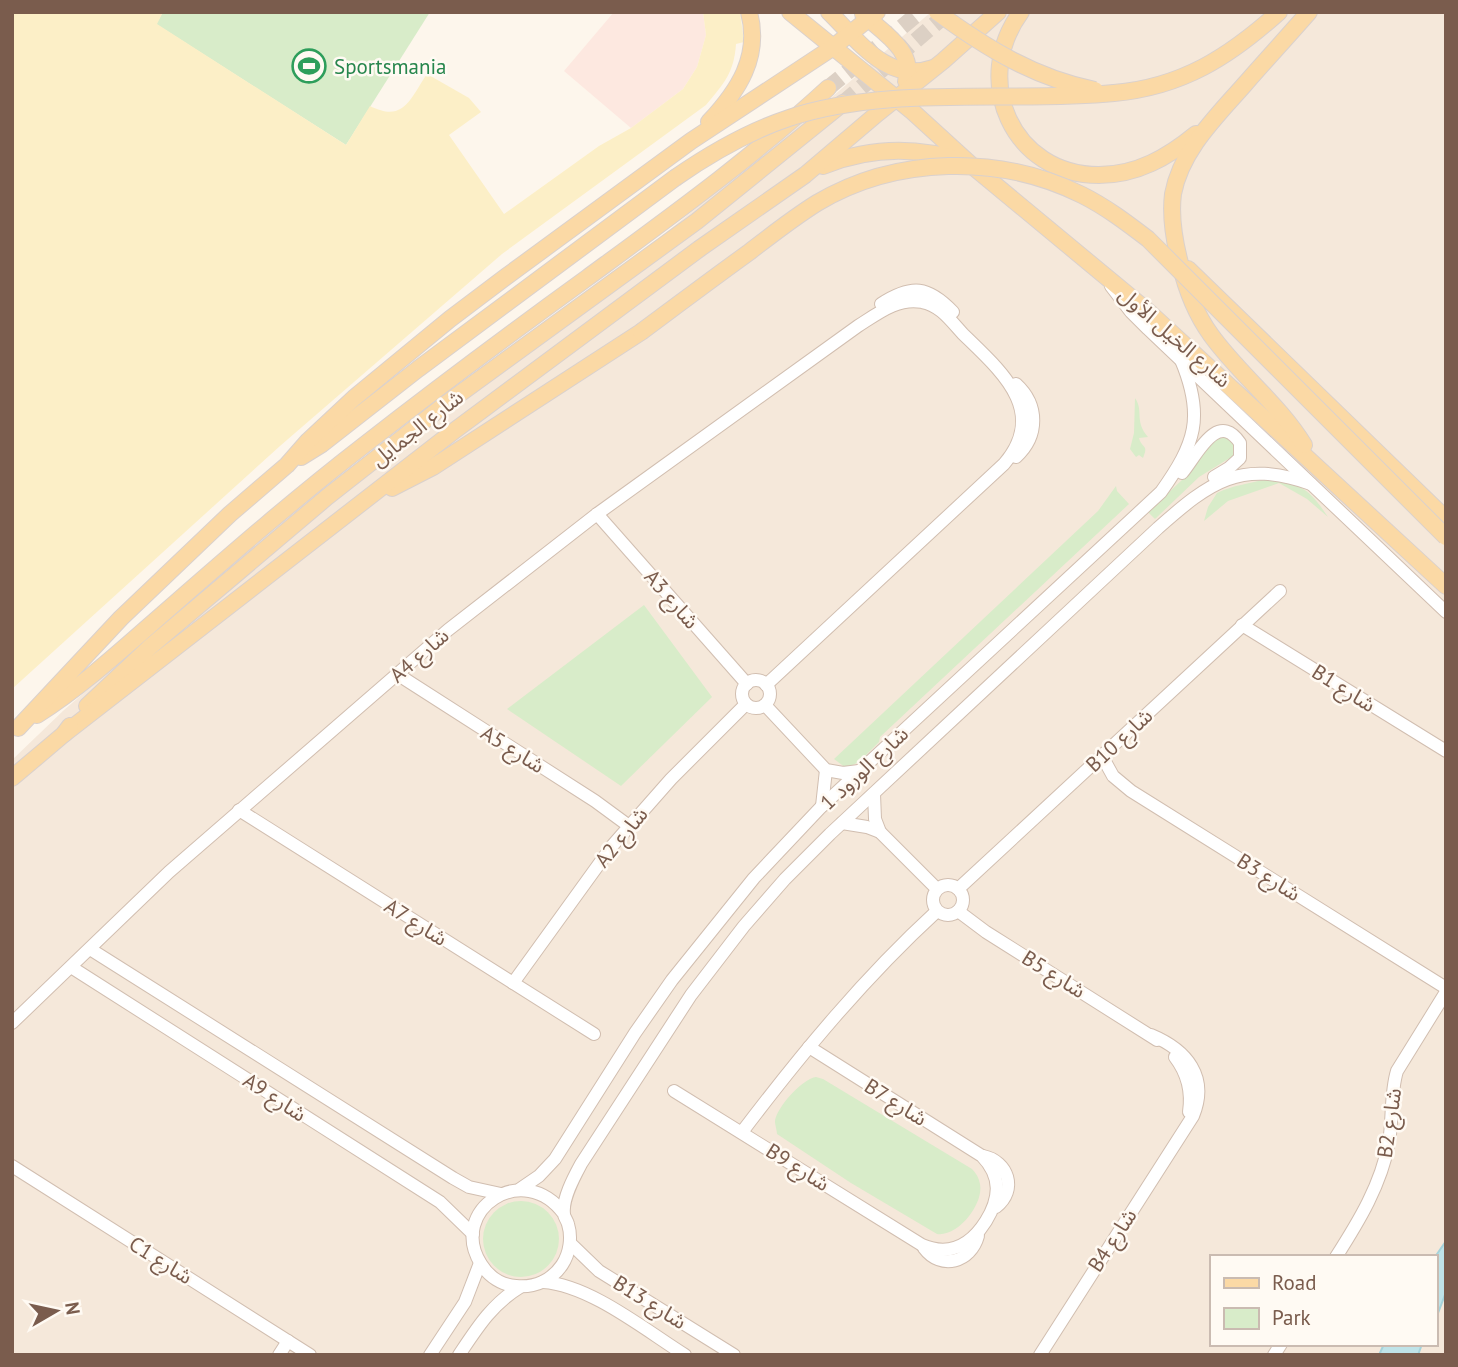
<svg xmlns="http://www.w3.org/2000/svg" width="1458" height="1367" viewBox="0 0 1458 1367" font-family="'PT Sans','Noto Sans Arabic',sans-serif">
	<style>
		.residential { fill: #f5e8da; fill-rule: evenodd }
		.commercial { fill: #fde8e0 }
		.green { fill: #d8ecc9 }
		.sand { fill: #fcefc7 }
		.water { fill: #bfe3e8; stroke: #a5d3da; stroke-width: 2 }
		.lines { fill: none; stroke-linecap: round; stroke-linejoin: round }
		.major-tunnel { stroke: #dcd0c4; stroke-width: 16; stroke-dasharray: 16 8; stroke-linecap: butt }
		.minor-casing { stroke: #d1beb0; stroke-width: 14 }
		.major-casing { stroke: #dad1cd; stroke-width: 18 }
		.minor { stroke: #fff; stroke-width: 12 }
		.major { stroke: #fbd9a5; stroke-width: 16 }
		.major-bridge-casing { stroke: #dad1cd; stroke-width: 18; stroke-linecap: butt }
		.major-bridge { stroke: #fbd9a5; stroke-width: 16 }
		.labels { text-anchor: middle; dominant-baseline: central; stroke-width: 5; stroke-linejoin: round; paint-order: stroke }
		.leisure-label { font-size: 21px; fill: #27864d; stroke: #fffaf3; text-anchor: start }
		.street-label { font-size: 21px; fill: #7a5c4d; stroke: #fffaf3 }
	</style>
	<rect width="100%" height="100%" fill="#fdf6ec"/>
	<!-- residential -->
	<path class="residential" d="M931 12H1446V1355H12V760L64 710 316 493 653 243 804 121ZM1211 1257H1435V1344H1211Z"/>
	<!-- commercial -->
	<path class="commercial" d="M614 12H703L706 35 697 67 683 89 631 128 564 71Z"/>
	<!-- green -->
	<g class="green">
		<path d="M163 12H430L346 145 156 24Z"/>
		<path d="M1135 398C1144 411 1134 421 1148 437L1139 438C1142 449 1149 444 1143 458L1139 455 1136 457 1130 449 1134 433Z"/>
		<path d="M1216 435 1234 440 1235 452 1233 456 1199 477 1155 519 1148 512 1182 480Z"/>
		<path d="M1265 479C1302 485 1307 486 1328 517L1307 499 1279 483 1228 501 1204 521 1208 507 1217 493C1233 485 1249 484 1265 479Z"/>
		<path d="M1116 486 1117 491 1129 504 880 737 879 742 859 762 846 768 834 759 1098 511Z"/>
		<path d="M644 605 712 697 621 786 507 709Z"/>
		<path d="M816 1077 823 1079 972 1169C976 1173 979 1178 980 1184 984 1204 958 1237 937 1234L851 1183 777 1134C777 1131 775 1124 775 1122 775 1109 803 1078 816 1077Z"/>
		<circle cx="521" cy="1239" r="38"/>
	</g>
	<!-- sand -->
	<path class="sand" d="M12 12H163L157 24 346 145 370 106C404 123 410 99 427 74L469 98 481 112 449 135 504 214 599 146 631 128 683 89 697 67 706 35 703 12H740L744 42 736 44C734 73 724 83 706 105L502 254 280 446 12 689Z"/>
	<!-- water -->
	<g class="water">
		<path d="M1446 1241V1292L1435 1321V1257Z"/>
		<path d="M1384 1344H1422L1418 1355H1379Z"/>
	</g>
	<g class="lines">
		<!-- major-tunnel -->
		<g class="major-tunnel">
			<path d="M828 88 920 12"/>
			<path d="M843 103 949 12"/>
		</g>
		<defs>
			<g id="minor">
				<path d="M1111 286 1131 312 1148 329 1446 612"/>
				<path d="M881 304C912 284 928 286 953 312"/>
				<path d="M1016 457C1039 436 1039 405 1016 384"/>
				<path d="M1182 473C1196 457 1217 409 1240 443V458L1229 468 1214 477"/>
				<path d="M597 514 747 684"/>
				<path d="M1242 625 1446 751"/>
				<path d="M397 674 595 801 629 826"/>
				<circle cx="756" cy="694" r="14"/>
				<path d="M765 705 826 770 843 773 859 771"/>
				<path d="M1102 756 1113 776 1131 791 1446 988"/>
				<path d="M874 794 875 819 880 832"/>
				<path d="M822 806 826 770"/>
				<path d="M239 810 594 1034"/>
				<path d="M842 823 867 827 880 832 937 889"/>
				<circle cx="948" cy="900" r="15"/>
				<path d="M958 889 1280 591"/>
				<path d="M958 911 986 932 1157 1040"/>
				<path d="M90 949 453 1178 469 1187 501 1194"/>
				<path d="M71 967 440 1202 473 1234"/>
				<path d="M513 983 612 846 671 779 746 704"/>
				<path d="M12 1023 169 872 448 630 597 514 858 326C877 314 898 297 922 302 940 305 951 321 963 334 1001 371 1049 411 1004 464L766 685"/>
				<path d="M1175 1057C1188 1074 1192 1092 1189 1112"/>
				<path d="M674 1091 922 1245C950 1257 971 1245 986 1221 1000 1198 1002 1177 982 1156L809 1047"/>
				<path d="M742 1132C802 1053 864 978 937 911"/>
				<path d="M983 1156C1008 1161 1018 1190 996 1207"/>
				<path d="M12 1166 310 1355"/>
				<path d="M520 1189 539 1176 555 1159 635 1033 672 980 754 878 822 806 1161 492C1195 444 1205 417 1181 360"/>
				<path d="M564 1214C524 1159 447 1210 481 1264 489 1277 502 1285 516 1286 535 1288 552 1280 562 1265 570 1253 572 1237 568 1224 567 1220 564 1217 564 1214 562 1199 574 1177 581 1164L691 995 744 926 785 879 830 834 1158 528C1210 482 1240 459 1311 484"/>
				<path d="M570 1243 599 1271 734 1355"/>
				<path d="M924 1248C941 1271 971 1262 978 1236"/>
				<path d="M1336 1257C1359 1221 1381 1185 1389 1142 1393 1119 1390 1094 1397 1071L1446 992"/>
				<path d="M543 1282C590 1285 645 1330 685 1355"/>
				<path d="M279 1355 288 1341"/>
				<path d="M430 1355 465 1302 480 1263"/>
				<path d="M459 1355C477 1328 492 1304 520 1287"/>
				<path d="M1040 1355 1193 1116C1209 1077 1187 1050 1151 1035"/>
				<path d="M1274 1355 1281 1344"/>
			</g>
			<g id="major">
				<path d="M790 12 913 112 970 164 1151 314 1446 586"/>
				<path d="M829 12C858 40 887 84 933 68"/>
				<path d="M1021 12C971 80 1012 175 1099 175 1137 175 1168 157 1196 134"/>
				<path d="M863 14C882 32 916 51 906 81"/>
				<path d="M1114 93C1182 87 1229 57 1279 12"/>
				<path d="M709 122C738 91 761 57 749 12"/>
				<path d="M823 166C870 147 917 146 965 162"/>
				<path d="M1188 269 1446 519"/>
				<path d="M1304 445C1279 404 1239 374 1211 335 1195 313 1186 289 1180 263 1174 240 1170 218 1173 194 1181 150 1217 116 1245 84 1266 60 1288 36 1309 12"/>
				<path d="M301 457 322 444 418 369 675 178"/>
				<path d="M392 488 433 467 641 332"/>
				<path d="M87 706 151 646 327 497 443 406 697 221 843 103"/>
				<path d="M37 715C86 684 128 644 172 606 235 551 297 497 363 446 436 389 511 333 587 278 670 217 752 158 828 88"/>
				<path d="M18 728 121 618 230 514 287 465 308 441 354 398 450 319 507 276 691 141 832 48 877 12"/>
				<path d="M64 734 454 431 699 249 805 175 878 113 943 61 998 12"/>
				<path d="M12 778 64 734 70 726"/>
			</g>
		</defs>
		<!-- minor casing -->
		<use href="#minor" class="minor-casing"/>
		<!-- major casing -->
		<use href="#major" class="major-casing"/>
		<!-- minor -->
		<use href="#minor" class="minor"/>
		<!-- major -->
		<use href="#major" class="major"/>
		<defs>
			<g id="major-bridge">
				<path d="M937 12C986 48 1035 78 1095 90"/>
				<path d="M675 178C711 153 747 132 789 118 888 85 1010 103 1114 93"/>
				<path d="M641 332C676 306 712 279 748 253 770 236 793 218 817 203 896 156 1000 154 1082 195 1106 207 1127 223 1148 239L1446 537"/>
			</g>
		</defs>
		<!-- major-bridge casing -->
		<use href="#major-bridge" class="major-bridge-casing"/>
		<!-- major-bridge -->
		<use href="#major-bridge" class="major-bridge"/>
	</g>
	<!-- icons -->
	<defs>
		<symbol id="stadium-ring" viewBox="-11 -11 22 22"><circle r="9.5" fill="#fffaf3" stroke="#2e9e5b" stroke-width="1.5"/><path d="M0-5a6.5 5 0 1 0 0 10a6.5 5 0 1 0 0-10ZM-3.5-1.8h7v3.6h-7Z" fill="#2e9e5b"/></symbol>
	</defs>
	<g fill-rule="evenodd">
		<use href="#stadium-ring" x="290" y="47" width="38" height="38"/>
	</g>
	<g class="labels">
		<!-- leisure labels -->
		<g class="leisure-label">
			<text x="334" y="66">Sportsmania</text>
		</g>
		<!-- street labels -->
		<g class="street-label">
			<text transform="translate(1175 337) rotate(41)">شارع الخيل الأول</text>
			<text transform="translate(417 428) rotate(-38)">شارع الجمايل</text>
			<text transform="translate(672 599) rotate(49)">A3 شارع</text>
			<text transform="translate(419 655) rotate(-41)">A4 شارع</text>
			<text transform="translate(1344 688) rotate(32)">B1 شارع</text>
			<text transform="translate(1119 740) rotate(-43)">B10 شارع</text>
			<text transform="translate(513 749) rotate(32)">A5 شارع</text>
			<text transform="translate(864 768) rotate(-43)">شارع الورود 1</text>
			<text transform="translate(621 837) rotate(-51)">A2 شارع</text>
			<text transform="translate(1269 877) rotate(32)">B3 شارع</text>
			<text transform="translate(416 922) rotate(32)">A7 شارع</text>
			<text transform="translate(1054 974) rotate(32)">B5 شارع</text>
			<text transform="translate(275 1097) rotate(33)">A9 شارع</text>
			<text transform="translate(896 1102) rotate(32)">B7 شارع</text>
			<text transform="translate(1389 1123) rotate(-82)">B2 شارع</text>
			<text transform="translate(798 1167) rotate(32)">B9 شارع</text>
			<text transform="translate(1112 1240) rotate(-57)">B4 شارع</text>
			<text transform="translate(161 1260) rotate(32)">C1 شارع</text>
			<text transform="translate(650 1302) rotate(32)">B13 شارع</text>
		</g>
	</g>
	<!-- border -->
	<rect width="1458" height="1367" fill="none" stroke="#7a5c4d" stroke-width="28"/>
	<!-- legend -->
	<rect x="1210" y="1255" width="228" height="91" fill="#fffaf3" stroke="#cabbb1" stroke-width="2"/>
	<rect x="1224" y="1278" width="35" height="10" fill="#fbd9a5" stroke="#cabbb1" stroke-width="2"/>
	<text x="1272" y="1290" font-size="21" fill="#7a5c4d">Road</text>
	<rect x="1224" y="1308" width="35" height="21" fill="#d8ecc9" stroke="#cabbb1" stroke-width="2"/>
	<text x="1272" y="1325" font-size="21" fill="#7a5c4d">Park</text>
	<!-- north arrow -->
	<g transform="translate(56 1311) rotate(81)" stroke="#fffaf3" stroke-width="5" paint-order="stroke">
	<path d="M0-5L12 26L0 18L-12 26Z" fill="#7a5c4d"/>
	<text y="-10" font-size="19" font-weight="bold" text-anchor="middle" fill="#7a5c4d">N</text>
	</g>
</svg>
